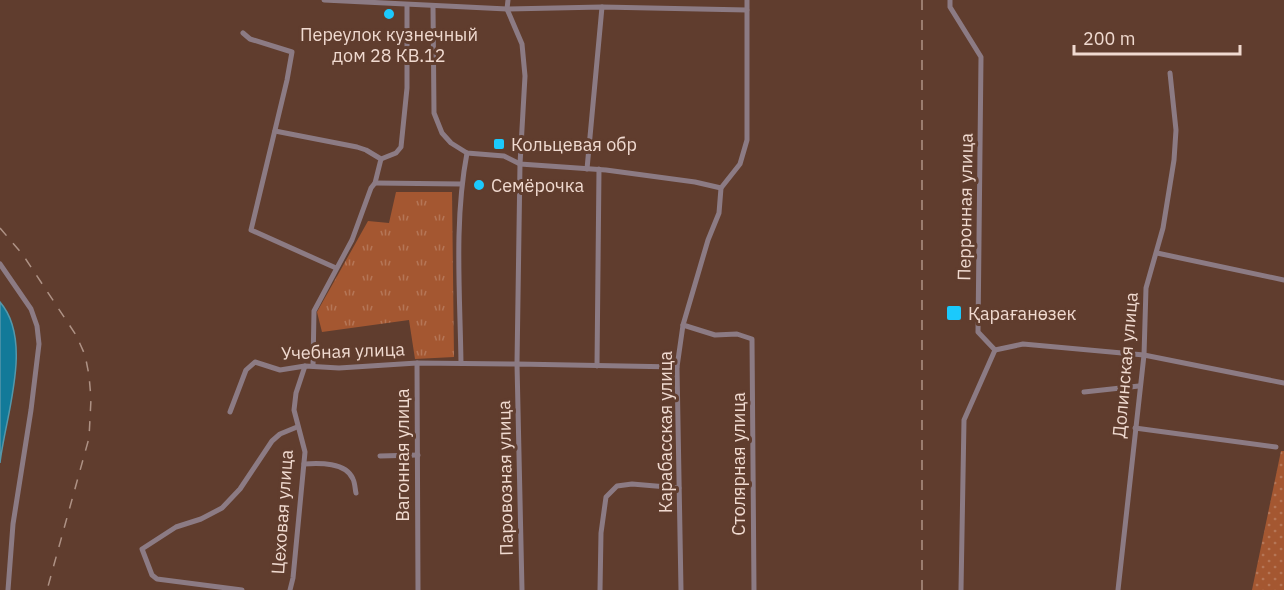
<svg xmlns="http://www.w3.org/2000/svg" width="1284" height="590" viewBox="0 0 1284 590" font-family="'IBM Plex Sans',sans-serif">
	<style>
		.grass { fill: url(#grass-dots) }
		.park { fill: url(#park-tufts) }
		.water { fill: #127a99; stroke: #5597aa; stroke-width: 1.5 }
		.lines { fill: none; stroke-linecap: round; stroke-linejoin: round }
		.minor { stroke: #8c7b84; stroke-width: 5 }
		.rail { stroke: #ae9285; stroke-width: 1.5; stroke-dasharray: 10 10; stroke-linecap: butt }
		.poi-dot { fill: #1bc9fc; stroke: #603d2e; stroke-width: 2 }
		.labels { text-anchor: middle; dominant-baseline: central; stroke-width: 6; stroke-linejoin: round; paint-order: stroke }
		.poi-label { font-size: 18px; fill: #f0dad0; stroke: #603d2e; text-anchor: start }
		.street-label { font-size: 18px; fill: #f0dad0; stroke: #603d2e }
	</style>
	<defs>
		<pattern id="grass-dots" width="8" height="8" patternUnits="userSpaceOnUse" patternTransform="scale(1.5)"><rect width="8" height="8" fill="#a45731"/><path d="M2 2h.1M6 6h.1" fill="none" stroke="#b57657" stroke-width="1.8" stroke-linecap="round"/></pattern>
		<pattern id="park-tufts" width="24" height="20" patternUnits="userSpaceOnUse" patternTransform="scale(1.5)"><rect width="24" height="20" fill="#a45731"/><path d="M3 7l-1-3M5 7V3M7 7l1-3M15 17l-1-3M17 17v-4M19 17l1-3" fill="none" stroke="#b57657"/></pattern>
	</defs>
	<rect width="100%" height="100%" fill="#603d2e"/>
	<!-- grass -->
	<path class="grass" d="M1281 451H1284V590H1252Z"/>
	<!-- park -->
	<path class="park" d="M396 192H452L454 357 415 359 409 320 322 332 317 312 368 221 389 223Z"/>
	<!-- water -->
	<path class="water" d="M0 302C34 341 5 417 0 463Z"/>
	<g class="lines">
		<!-- minor -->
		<g class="minor">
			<path d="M324 0 507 9 602 7 747 10"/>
			<path d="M950 0V7L981 57 978 332 995 350"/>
			<path d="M433 6 434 113 442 133 451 143 467 153 504 156 520 164 606 170 695 182 721 188"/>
			<path d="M243 33 250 39 292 52 287 80 251 230 336 268"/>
			<path d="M275 131 357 147 366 150 381 159 375 183 371 188 352 240 314 311 313 366"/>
			<path d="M381 159 396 153 401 147 407 88V5"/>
			<path d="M587 169 602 7"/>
			<path d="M375 183 461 184"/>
			<path d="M1157 253 1284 280"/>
			<path d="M0 264 31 309 37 326 39 344 31 410 13 524 8 590"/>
			<path d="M683 325 715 335 737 334 752 339 754 590"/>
			<path d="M995 350 1023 344 1144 355 1284 383"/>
			<path d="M461 363C460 293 454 221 467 153"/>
			<path d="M597 366 599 169"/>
			<path d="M1084 392 1139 386"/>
			<path d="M230 412 246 370 255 362 280 370 305 366 339 368 417 363"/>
			<path d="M1135 428 1276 447"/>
			<path d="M380 456 418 455"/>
			<path d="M304 464C319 463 346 462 353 479 355 483 355 489 356 493"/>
			<path d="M242 590 157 579 152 575 142 549 176 527 201 519 222 508 240 489 272 441 280 434 297 427"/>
			<path d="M290 590 293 578 305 452 294 410 296 393 305 366"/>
			<path d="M418 590 417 363 517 364 520 164 525 76 522 44 507 9 508 0"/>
			<path d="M522 590 517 364 677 367"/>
			<path d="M600 590 601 533 606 497 617 486 632 484 679 488"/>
			<path d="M681 590 677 367 683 325 708 240 719 213 721 188 740 164 747 140V0"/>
			<path d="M961 590 964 420 995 350"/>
			<path d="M1118 590 1144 355 1146 288 1163 228 1174 160 1176 130 1170 73"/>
		</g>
		<!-- rail -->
		<g class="rail">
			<path d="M922 0V590"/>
			<path d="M0 228 23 255 76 335 85 355 89 375 91 399 89 438 47 590"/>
		</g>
	</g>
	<!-- markers -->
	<g class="poi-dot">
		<circle cx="389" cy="14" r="6"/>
		<rect x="493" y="138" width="12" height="12" rx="3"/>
		<circle cx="479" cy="185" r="6"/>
		<rect x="946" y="305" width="16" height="16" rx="3"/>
	</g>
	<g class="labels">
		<!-- poi labels -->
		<g class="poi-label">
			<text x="389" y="34" text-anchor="middle">Переулок кузнечный<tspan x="389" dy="21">дом 28 КВ.12</tspan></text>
			<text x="511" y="144">Кольцевая обр</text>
			<text x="491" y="185">Семёрочка</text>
			<text x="968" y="313">Қарағанөзек</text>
		</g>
		<!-- street labels -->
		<g class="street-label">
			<text transform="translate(965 207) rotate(-89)">Перронная улица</text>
			<text transform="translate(343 351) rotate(-2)">Учебная улица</text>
			<text transform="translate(1125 365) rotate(-85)">Долинская улица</text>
			<text transform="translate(665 432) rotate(-90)">Карабасская улица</text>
			<text transform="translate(402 455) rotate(-90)">Вагонная улица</text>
			<text transform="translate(738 464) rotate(-90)">Столярная улица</text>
			<text transform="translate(505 478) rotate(-91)">Паровозная улица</text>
			<text transform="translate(282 512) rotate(-86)">Цеховая улица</text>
		</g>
	</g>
	<!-- scale -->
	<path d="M1074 45v9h166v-9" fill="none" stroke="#f0dad0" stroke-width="3"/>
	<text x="1083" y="45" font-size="18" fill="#f0dad0" stroke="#603d2e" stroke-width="4.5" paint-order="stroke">200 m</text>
</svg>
